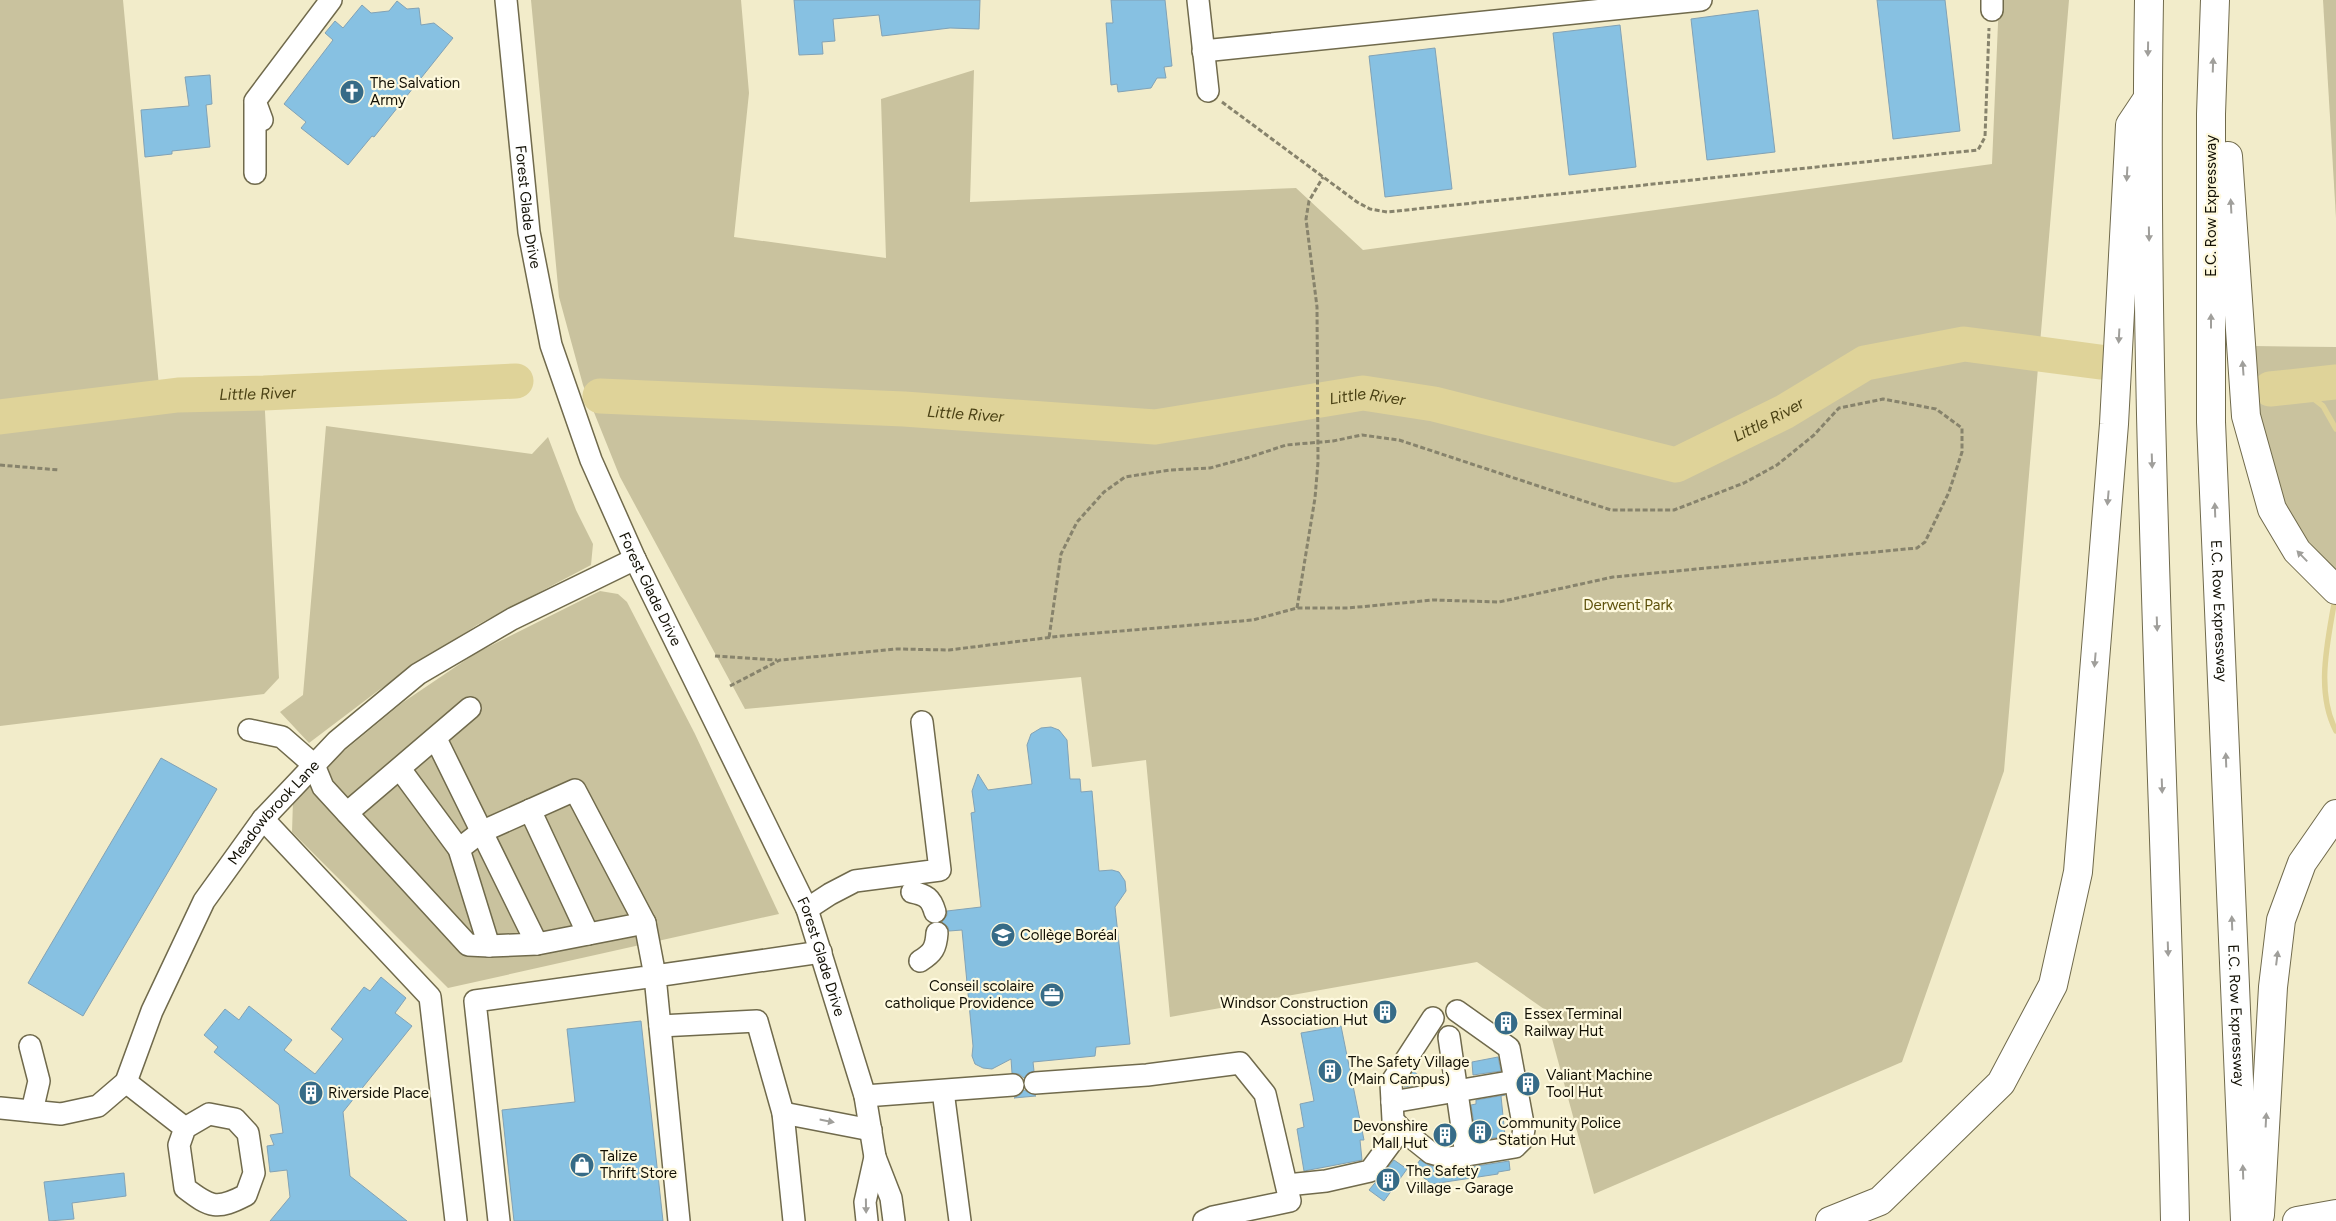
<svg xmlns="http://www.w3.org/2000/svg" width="2336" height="1221" viewBox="0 0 2336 1221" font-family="Figtree,sans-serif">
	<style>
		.green { fill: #c9c29e }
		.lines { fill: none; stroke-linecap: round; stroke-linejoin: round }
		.stream { stroke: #dfd399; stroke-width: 5.5 }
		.river { stroke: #dfd399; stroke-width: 35 }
		.building { fill: #87c1e2; stroke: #82a2b5 }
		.minor-casing { stroke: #706a4c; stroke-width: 24 }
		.highway-casing { stroke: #706a4c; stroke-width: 30 }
		.path { stroke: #87836c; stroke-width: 3; stroke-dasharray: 5 2.5; stroke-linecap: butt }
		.minor { stroke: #fff; stroke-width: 21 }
		.highway { stroke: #fff; stroke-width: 28 }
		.oneway { fill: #a09f9b }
		.labels { text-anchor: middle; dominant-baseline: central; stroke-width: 4.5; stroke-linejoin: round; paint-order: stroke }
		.poi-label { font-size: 15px; fill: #121005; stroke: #fef9de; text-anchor: start }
		.street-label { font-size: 15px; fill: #121005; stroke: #fef9de }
		.park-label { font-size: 15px; fill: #5f520c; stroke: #fef9de }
		.water-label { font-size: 16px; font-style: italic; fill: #4a4114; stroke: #fef9de }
	</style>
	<rect width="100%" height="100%" fill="#f2ecca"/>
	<!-- green -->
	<g class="green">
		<path d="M0 0H123L160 397 264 393 279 678 264 694 0 726Z"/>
		<path d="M531 0H741L749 93 734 237 886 258 881 99 974 70 970 202 1296 188 1363 250 1992 164 1999 0H2069L2004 771 1902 1062 1594 1194 1544 1009 1477 962 1170 1017 1146 760 1092 767 1081 677 745 709 620 477 583 385 559 297Z"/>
		<path d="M2323 0H2336V218Z"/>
		<path d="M2252 346 2336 347V573C2297 536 2271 483 2261 430 2256 403 2255 374 2252 346Z"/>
		<path d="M326 426 532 454 548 437 576 510 593 544 591 565 477 625 379 690 309 743 280 712 303 695Z"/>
		<path d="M600 591 618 594 627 602 695 734 779 914 448 988 292 832 293 801 332 761 402 703 476 653Z"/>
	</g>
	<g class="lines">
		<!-- stream -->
		<g class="stream">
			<path d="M2297 386 2323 406 2336 429"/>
			<path d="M2334 604C2327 645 2316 692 2336 731"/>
		</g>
		<!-- river -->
		<g class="river">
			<path d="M2270 389 2336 382"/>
			<path id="s1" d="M600 396 904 409 1155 427 1363 393 1434 404 1676 465 1784 412 1865 363 1964 344 2100 362"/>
			<path id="s2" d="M0 417 178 395 264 393 516 381"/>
		</g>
	</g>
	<!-- building -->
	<g class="building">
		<path d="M794 0H980L979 29 950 28 882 36 879 15 833 19 835 41 822 42 823 54 799 55Z"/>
		<path d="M1111 0H1165L1172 66 1164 67 1166 78H1157L1151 88 1118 92 1117 84 1111 85 1106 23H1113Z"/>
		<path d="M1877 0H1945L1960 131 1893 139Z"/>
		<path d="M397 1 407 9 419 8 421 25 434 23 453 38 374 137 372 136 348 165 301 128 306 122 284 104 333 40 325 33 335 21 343 28 362 5 371 13 389 11Z"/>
		<path d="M1758 10 1775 152 1707 160 1691 19Z"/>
		<path d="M1620 25 1636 167 1569 175 1553 33Z"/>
		<path d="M1435 48 1452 189 1385 197 1369 56Z"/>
		<path d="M210 75 212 104 206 105 210 147 172 151V154L145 157 141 110 189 106 185 77Z"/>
		<path d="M1051 727 1059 730 1067 740 1070 779H1080L1081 792 1092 791 1099 871 1112 870 1119 872 1125 881 1126 891 1115 907 1130 1044 1096 1047 1095 1056 1033 1062 1034 1071 1028 1073 1024 1078 1019 1074 1012 1073 1011 1059 992 1069 983 1068 975 1064 972 1056 973 1046 962 930 949 931 948 927 942 922 947 915V911L981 907 971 813 975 812 972 791 978 774 988 790 1032 784 1027 745 1031 734 1041 728Z"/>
		<path d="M161 758 217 789 83 1016 28 983Z"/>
		<path d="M381 977 406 998 395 1013 412 1026 343 1112 350 1176 407 1221H270L290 1197 287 1170 270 1172 267 1146 274 1145 270 1135 283 1133 279 1105 214 1052 218 1047 204 1035 225 1009 239 1020 249 1006 292 1040 284 1050 315 1074 343 1039 331 1029 364 987 370 991Z"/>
		<path d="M641 1021 663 1221H514L502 1110 575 1102 567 1029Z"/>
		<path d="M1341 1026 1364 1140H1360L1362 1160 1304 1171 1297 1129 1304 1127 1300 1104 1314 1101 1301 1033Z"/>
		<path d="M1498 1057 1501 1071 1473 1075 1472 1062Z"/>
		<path d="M1413 1071 1429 1083 1404 1087Z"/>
		<path d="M1533 1075 1536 1091 1530 1092 1527 1076Z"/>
		<path d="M1024 1090 1036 1096 1014 1098 1020 1095Z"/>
		<path d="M1505 1095 1501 1096 1505 1136 1477 1141 1471 1105 1476 1104V1100Z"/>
		<path d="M1450 1130 1452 1145 1435 1140 1441 1132Z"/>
		<path d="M1394 1160 1407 1169 1384 1201 1369 1190Z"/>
		<path d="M1420 1160 1428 1165 1451 1170 1509 1161 1510 1170 1498 1172V1174L1432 1184 1413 1170Z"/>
		<path d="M124 1173 126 1196 72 1203 74 1219 49 1221 44 1182Z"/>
	</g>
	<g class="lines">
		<defs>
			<g id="minor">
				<path id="s3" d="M506 0 529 232 551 345 591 460 635 559 807 909 865 1096 875 1157 891 1198 894 1221"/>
				<path d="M1198 0 1208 91"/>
				<path d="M1992 10V0"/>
				<path d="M1203 51 1701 0"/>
				<path d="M262 120 255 101 331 0"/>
				<path d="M255 173V104"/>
				<path d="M249 730 282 737 314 765 323 787 468 945 489 946 537 944 436 739"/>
				<path d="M400 769 459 849 489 946"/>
				<path d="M530 810 588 934"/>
				<path d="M347 813 470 708"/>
				<path d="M263 819 430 997 456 1221"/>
				<path d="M459 849 481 832 575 790 645 923 537 944"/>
				<path d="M912 892C926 895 931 898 935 912"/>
				<path d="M807 909 830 894 855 881 940 870 922 722"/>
				<path d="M920 961C933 953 936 948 937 933"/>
				<path d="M660 1026 757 1021 783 1113 794 1221"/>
				<path d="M1449 1037 1466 1155"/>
				<path d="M30 1046 39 1081 32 1111"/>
				<path d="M126 1082 185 1128 179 1145 185 1188C211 1208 217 1210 246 1195L254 1173 248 1133 235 1119 209 1114 185 1128"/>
				<path d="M1035 1083 1147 1075 1240 1063 1265 1094 1290 1201 1213 1217 1204 1221"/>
				<path d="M943 1091 960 1221"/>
				<path d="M865 1096 1013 1085"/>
				<path d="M1392 1102 1515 1081"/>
				<path id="s4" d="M0 1108 61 1114 98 1106 126 1082 152 1011 204 901 263 819 337 741 418 674 512 619 635 559"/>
				<path d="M783 1113 871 1130"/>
				<path d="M1401 1129 1393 1120 1391 1083 1433 1018"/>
				<path d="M1287 1185 1326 1181 1370 1171 1401 1129 1431 1153 1449 1158 1515 1147 1522 1140 1524 1129 1509 1048 1457 1011"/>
				<path d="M499 1221 475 1001 655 976 645 923"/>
				<path d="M679 1221 655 976 821 952"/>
				<path d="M867 1221 865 1202 875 1157"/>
			</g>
			<g id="highway">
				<path d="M2149 0C2142 407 2167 814 2175 1221"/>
				<path id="s5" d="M2215 0 2211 114V422L2245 1221"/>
				<path d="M2228 156 2246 416 2272 509 2297 551 2336 590"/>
				<path d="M2260 1215 2273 987 2281 920 2302 863 2336 814"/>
				<path d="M1830 1221 1880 1201 2001 1083 2053 985 2078 872 2114 424 2130 125 2148 98"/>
				<path d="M2297 1221 2336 1214"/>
			</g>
		</defs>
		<!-- minor casing -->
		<use href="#minor" class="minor-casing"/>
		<!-- highway casing -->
		<use href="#highway" class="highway-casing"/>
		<!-- path -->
		<g class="path">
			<path d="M1222 102 1357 202 1370 209 1387 212 1978 150 1985 137 1989 28"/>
			<path d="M0 465 59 470"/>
			<path d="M1297 608 1315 498 1318 462 1317 307 1306 219 1309 201 1323 177"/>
			<path d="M715 656 777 660"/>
			<path d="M730 686 780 660 897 649 949 650 1061 636 1253 620 1297 608H1348L1433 600 1499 602 1613 577 1917 548 1925 542 1949 492 1962 452V428L1936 409 1883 399 1839 408 1814 435 1777 465 1744 483 1674 510H1611L1399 440 1362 435 1333 441 1286 445 1250 457 1210 468 1170 470 1125 477 1104 492 1077 522 1061 554 1049 638"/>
		</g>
		<!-- minor -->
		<use href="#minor" class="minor"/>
		<!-- highway -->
		<use href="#highway" class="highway"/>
	</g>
	<!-- one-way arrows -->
	<defs><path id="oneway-solid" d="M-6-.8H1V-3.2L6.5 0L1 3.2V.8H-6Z" transform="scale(1.25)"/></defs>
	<g class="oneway">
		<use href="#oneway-solid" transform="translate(2148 49) rotate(91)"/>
		<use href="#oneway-solid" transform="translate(2213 65) rotate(-88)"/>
		<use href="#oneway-solid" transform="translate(2127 174) rotate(93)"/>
		<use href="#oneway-solid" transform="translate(2231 206) rotate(-93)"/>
		<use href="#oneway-solid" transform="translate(2149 234) rotate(89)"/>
		<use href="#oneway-solid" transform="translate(2211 321) rotate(-90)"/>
		<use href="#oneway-solid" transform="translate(2119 336) rotate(93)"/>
		<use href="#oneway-solid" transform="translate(2243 368) rotate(-94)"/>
		<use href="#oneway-solid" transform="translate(2152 461) rotate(88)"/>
		<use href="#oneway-solid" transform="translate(2108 498) rotate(95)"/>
		<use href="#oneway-solid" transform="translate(2215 510) rotate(-92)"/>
		<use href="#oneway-solid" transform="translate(2302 556) rotate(-134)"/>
		<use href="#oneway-solid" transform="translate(2157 624) rotate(88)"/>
		<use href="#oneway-solid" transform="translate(2095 660) rotate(95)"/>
		<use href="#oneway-solid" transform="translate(2226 760) rotate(-92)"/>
		<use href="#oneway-solid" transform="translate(2162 786) rotate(88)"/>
		<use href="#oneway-solid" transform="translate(2232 923) rotate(-92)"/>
		<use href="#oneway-solid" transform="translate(2168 949) rotate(88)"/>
		<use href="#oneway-solid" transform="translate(2277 958) rotate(-83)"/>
		<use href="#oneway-solid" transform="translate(2266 1120) rotate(-87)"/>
		<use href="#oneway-solid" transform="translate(827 1121) rotate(11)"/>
		<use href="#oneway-solid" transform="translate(2243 1172) rotate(-92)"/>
		<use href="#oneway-solid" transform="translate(866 1206) rotate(89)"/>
	</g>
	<!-- icons -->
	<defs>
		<symbol id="church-disc" viewBox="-11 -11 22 22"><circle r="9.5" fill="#366b87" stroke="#fef9de"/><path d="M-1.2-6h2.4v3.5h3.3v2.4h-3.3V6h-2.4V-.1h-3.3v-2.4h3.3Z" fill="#fff"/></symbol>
		<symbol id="university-disc" viewBox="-11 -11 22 22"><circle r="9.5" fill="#366b87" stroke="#fef9de"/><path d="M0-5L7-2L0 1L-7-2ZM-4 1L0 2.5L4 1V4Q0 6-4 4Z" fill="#fff"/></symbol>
		<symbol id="office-disc" viewBox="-11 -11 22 22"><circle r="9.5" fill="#366b87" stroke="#fef9de"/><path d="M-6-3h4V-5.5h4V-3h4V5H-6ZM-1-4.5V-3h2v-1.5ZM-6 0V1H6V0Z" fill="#fff"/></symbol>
		<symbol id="building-disc" viewBox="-11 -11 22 22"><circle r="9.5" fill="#366b87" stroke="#fef9de"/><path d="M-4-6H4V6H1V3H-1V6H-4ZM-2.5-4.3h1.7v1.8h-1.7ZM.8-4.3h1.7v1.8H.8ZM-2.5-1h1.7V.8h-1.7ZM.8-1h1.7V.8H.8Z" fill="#fff"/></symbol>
		<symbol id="shop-disc" viewBox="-11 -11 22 22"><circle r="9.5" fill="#366b87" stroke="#fef9de"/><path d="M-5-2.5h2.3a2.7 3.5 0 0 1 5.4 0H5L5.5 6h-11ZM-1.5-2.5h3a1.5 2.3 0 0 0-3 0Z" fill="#fff"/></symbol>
	</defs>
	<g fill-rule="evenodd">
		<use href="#church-disc" x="338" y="78" width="28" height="28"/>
		<use href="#university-disc" x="989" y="921" width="28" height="28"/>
		<use href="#office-disc" x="1038" y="981" width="28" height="28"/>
		<use href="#building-disc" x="1371" y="998" width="28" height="28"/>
		<use href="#building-disc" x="1492" y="1009" width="28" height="28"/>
		<use href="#building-disc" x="1316" y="1057" width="28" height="28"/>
		<use href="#building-disc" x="1514" y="1070" width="28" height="28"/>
		<use href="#building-disc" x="297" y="1079" width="28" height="28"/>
		<use href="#building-disc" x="1466" y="1118" width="28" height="28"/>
		<use href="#building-disc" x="1431" y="1121" width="28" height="28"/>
		<use href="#shop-disc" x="568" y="1151" width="28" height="28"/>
		<use href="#building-disc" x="1374" y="1166" width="28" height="28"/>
	</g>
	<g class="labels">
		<!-- poi labels -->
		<g class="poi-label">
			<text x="370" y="83">The Salvation<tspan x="370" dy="17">Army</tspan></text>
			<text x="1020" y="935">Collège Boréal</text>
			<text x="1034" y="986" text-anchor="end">Conseil scolaire<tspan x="1034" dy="17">catholique Providence</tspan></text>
			<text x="1368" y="1003" text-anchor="end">Windsor Construction<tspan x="1368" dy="17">Association Hut</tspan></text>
			<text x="1524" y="1014">Essex Terminal<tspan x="1524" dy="17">Railway Hut</tspan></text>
			<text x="1348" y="1062">The Safety Village<tspan x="1348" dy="17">(Main Campus)</tspan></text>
			<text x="1546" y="1075">Valiant Machine<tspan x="1546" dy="17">Tool Hut</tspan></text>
			<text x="328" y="1093">Riverside Place</text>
			<text x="1498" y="1123">Community Police<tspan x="1498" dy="17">Station Hut</tspan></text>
			<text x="1428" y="1126" text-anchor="end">Devonshire<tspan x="1428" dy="17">Mall Hut</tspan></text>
			<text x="600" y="1156">Talize<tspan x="600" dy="17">Thrift Store</tspan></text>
			<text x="1406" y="1171">The Safety<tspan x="1406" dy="17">Village - Garage</tspan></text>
		</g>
		<!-- street labels -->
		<g class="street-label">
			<text stroke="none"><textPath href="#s3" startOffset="208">Forest Glade Drive</textPath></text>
			<text transform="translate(2211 206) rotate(-90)">E.C. Row Expressway</text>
			<text stroke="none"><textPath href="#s3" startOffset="612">Forest Glade Drive</textPath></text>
			<text stroke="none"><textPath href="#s5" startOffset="611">E.C. Row Expressway</textPath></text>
			<text stroke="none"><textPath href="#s4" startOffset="446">Meadowbrook Lane</textPath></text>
			<text stroke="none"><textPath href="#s3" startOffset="1018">Forest Glade Drive</textPath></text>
			<text stroke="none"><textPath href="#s5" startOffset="1016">E.C. Row Expressway</textPath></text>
		</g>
		<!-- park labels -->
		<g class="park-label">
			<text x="1628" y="605">Derwent Park</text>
		</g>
		<!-- water labels -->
		<g class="water-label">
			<text stroke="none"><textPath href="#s2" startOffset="259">Little River</textPath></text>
			<text stroke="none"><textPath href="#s1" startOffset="771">Little River</textPath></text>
			<text stroke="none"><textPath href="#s1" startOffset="366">Little River</textPath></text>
			<text stroke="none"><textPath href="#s1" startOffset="1191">Little River</textPath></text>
		</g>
	</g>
</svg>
